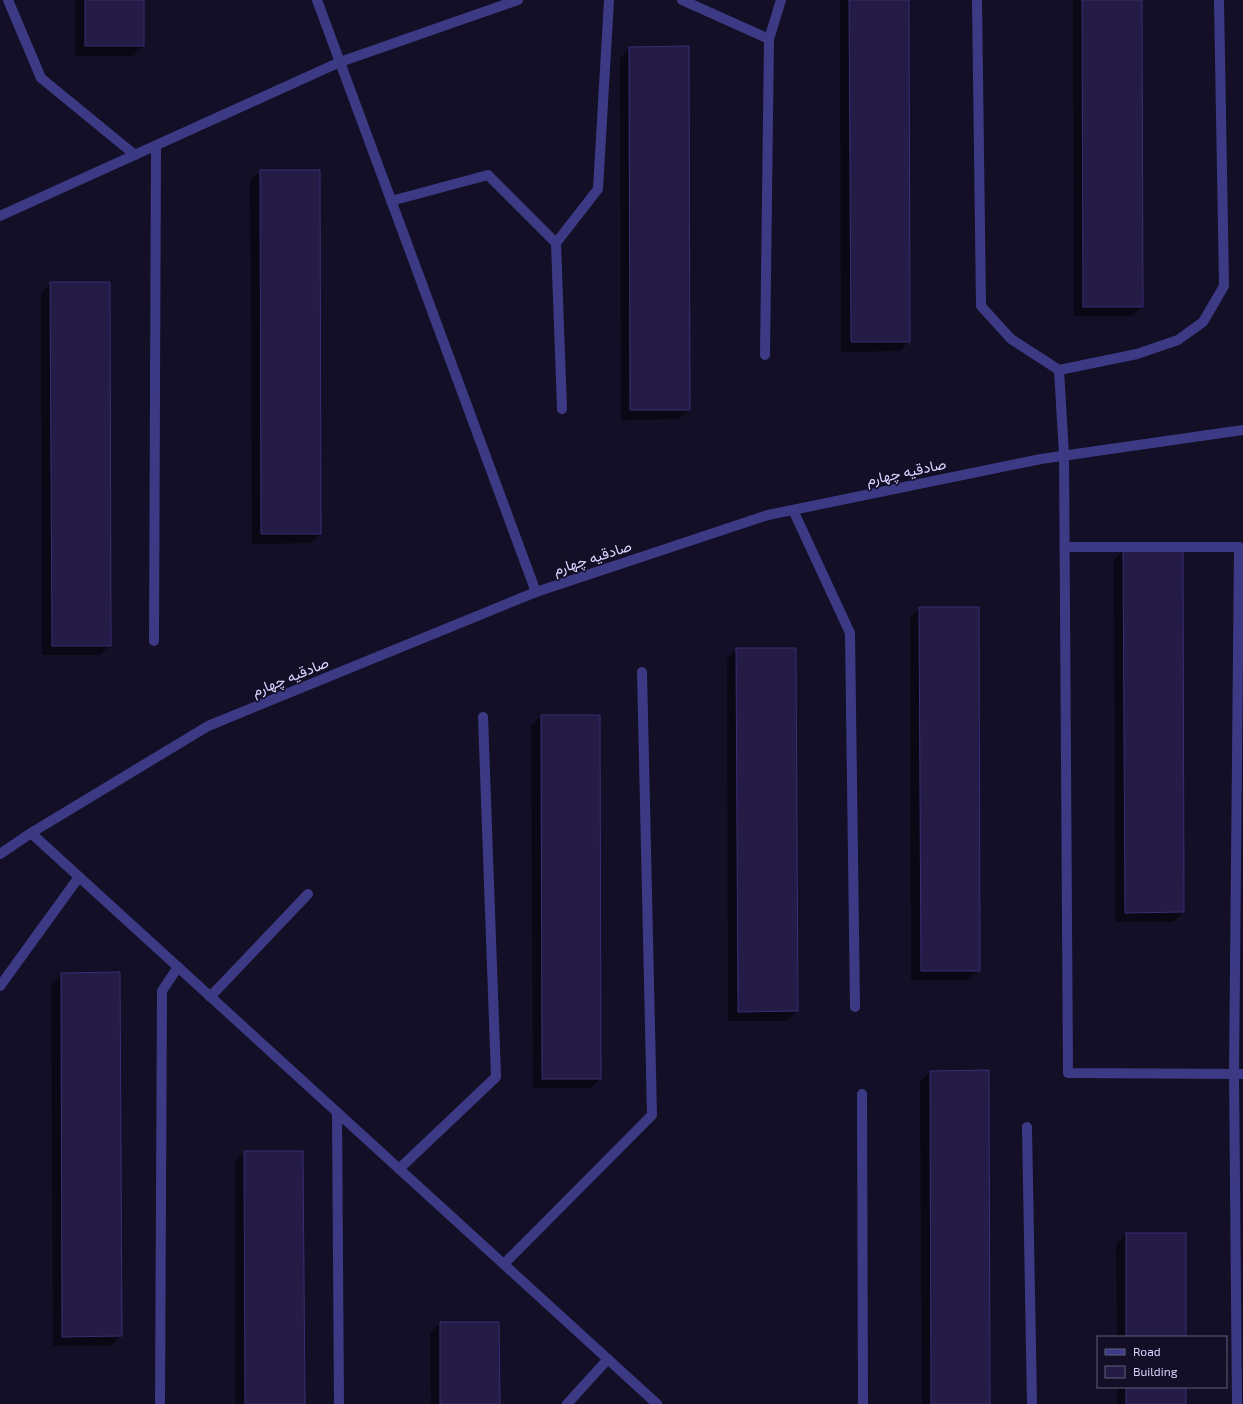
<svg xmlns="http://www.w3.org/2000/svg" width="1243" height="1404" viewBox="0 0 1243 1404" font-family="'Exo 2',Vazirmatn,sans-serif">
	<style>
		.shadow { fill: #0007 }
		.building { fill: #241b47; stroke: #3b2d73 }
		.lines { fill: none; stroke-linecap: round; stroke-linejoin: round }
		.minor { stroke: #3d3a85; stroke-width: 10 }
		.labels { text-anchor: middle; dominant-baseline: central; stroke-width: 3.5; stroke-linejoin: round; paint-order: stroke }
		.street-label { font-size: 15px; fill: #d9d4ff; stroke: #130f26 }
	</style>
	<rect width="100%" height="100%" fill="#130f26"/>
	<!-- shadow -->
	<g class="shadow">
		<path d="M75 0H143V46L133 56H75Z"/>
		<path d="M840 0H908L909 341 900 351 841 352Z"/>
		<path d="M1073 0H1141L1142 307 1132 316H1074Z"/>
		<path d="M630 48 689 410 679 419 621 420 620 58Z"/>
		<path d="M260 171 320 534 310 543 252 544 250 181Z"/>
		<path d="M51 283 110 645 100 655H42L41 293Z"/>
		<path d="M1124 550 1183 912 1173 922H1115L1114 560Z"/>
		<path d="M920 608 979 970 969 980H911L910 618Z"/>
		<path d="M737 649 797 1011 787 1021H728L727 659Z"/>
		<path d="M541 716H599L600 1078 591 1088H533L531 726Z"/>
		<path d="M61 974 121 1336 111 1346H53L51 984Z"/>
		<path d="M930 1072 989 1404H922L920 1082Z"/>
		<path d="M244 1152 304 1404H235V1162Z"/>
		<path d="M1126 1234 1185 1337H1117L1116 1244Z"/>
		<path d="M440 1323 499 1404H431L430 1333Z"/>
		<rect x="1117" y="1387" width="68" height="17"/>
	</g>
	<!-- building -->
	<g class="building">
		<rect x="85" y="0" width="59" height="46"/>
		<path d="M849 0H909L910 342H851Z"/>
		<path d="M1082 0H1142L1143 307H1083Z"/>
		<path d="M689 46 690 410H630L629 47Z"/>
		<path d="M260 170H320L321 534H261Z"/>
		<path d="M50 282H110L111 646H52Z"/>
		<path d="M1123 549H1183L1184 912 1125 913Z"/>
		<path d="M919 607H979L980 971H921Z"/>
		<path d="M736 648H796L798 1011 738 1012Z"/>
		<path d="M541 715H600L601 1079H542Z"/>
		<path d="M120 972 122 1336 62 1337 61 973Z"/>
		<path d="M989 1070 990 1404H931L930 1071Z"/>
		<path d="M244 1151H303L305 1404H245Z"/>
		<rect x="1126" y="1233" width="60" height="104"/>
		<path d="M440 1322H499L500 1404H440Z"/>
		<rect x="1126" y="1387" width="60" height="17"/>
	</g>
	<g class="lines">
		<!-- minor -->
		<g class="minor">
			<path d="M8 0 41 78 135 155"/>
			<path d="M317 0 536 592"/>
			<path d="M682 0 769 39"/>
			<path d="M977 0 981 306 1011 339 1059 370 1064 455 1068 1073 1243 1074"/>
			<path d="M391 201 488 175 556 243 562 409"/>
			<path d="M0 216 340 62 518 0"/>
			<path d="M556 243 598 189 609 0"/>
			<path d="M765 355 769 39 781 0"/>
			<path d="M1059 370 1137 354 1178 340 1203 322 1224 286 1219 0"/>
			<path d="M793 510 850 633 855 1007"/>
			<path d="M1065 547H1239L1234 1074 1237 1404"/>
			<path d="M154 641 156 146"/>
			<path d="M31 833 657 1404"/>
			<path d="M0 854 31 833 208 726 536 592 768 515 1041 459 1243 430"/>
			<path d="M0 986 79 877"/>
			<path d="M210 997 308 894"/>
			<path d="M862 1094 863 1404"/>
			<path d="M337 1112 339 1404"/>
			<path d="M1027 1127 1032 1404"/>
			<path d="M399 1169 496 1077 483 717"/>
			<path d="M504 1264 652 1115 642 672"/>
			<path d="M160 1404 162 991 178 967"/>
			<path d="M567 1404 608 1359"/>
		</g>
	</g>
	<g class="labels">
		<!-- street labels -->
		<g class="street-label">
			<text transform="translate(906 471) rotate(-12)">صادقیه چهارم</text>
			<text transform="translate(592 557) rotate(-18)">صادقیه چهارم</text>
			<text transform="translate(290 676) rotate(-22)">صادقیه چهارم</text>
		</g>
	</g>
	<!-- legend -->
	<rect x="1097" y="1336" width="130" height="52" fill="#130f26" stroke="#625e7d"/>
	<rect x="1105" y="1349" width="20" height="6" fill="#3d3a85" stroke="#625e7d"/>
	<text x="1133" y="1356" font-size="12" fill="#d9d4ff">Road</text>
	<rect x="1105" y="1366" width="20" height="12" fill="#241b47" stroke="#625e7d"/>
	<text x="1133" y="1376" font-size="12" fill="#d9d4ff">Building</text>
</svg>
